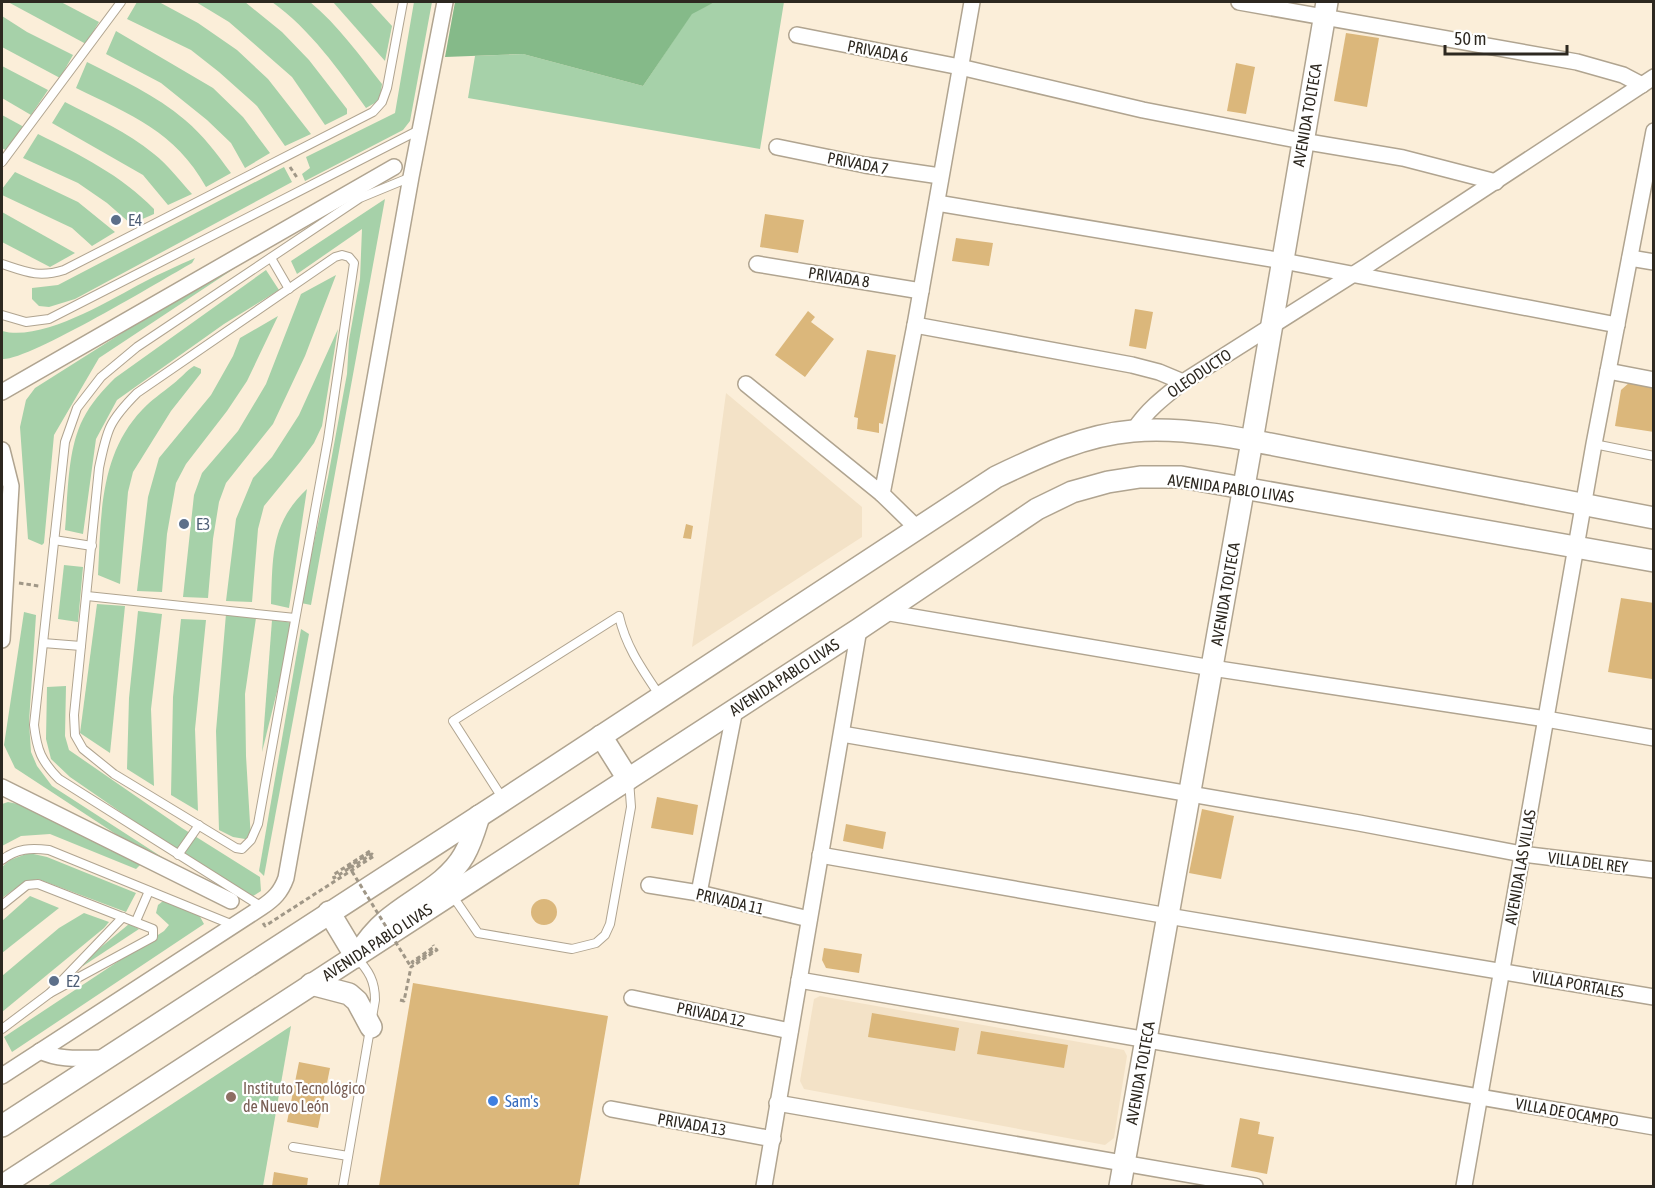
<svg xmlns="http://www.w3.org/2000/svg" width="1655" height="1188" viewBox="0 0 1655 1188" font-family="'Asap Condensed',sans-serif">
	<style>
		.built { fill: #f3e2c7 }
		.green { fill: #a6d1a9 }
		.forest { fill: #85ba89 }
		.building { fill: #dbb77b }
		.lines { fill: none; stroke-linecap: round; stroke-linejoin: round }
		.lane-casing { stroke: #b0a490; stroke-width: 10 }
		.street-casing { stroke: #b0a490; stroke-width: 18 }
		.secondary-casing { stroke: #b0a490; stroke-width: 24 }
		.path { stroke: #a09787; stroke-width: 3; stroke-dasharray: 4.5 3; stroke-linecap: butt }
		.lane { stroke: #fff; stroke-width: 8 }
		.street { stroke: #fff; stroke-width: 15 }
		.secondary { stroke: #fff; stroke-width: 21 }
		.path-bridge { stroke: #a09787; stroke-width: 3; stroke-dasharray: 4.5 3; stroke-linecap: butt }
		.service-dot { fill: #5c6f8a; stroke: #fff; stroke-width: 2 }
		.education-dot { fill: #8d6e63; stroke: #fff; stroke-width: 2 }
		.shop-dot { fill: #3f7fe0; stroke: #fff; stroke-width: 2 }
		.labels { text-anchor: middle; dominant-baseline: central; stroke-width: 4.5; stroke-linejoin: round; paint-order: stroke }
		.street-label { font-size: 16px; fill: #2d2820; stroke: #fff }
		.service-label { font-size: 16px; fill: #4e5e75; stroke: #fff; text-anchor: start }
		.education-label { font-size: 16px; fill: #785e54; stroke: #fff; text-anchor: start }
		.shop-label { font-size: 16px; fill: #366cbe; stroke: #fff; text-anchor: start }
	</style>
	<rect width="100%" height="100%" fill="#fbeed9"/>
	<!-- built -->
	<g class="built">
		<path d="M726 393 862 507V537L692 647Z"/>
		<path d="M820 996 1124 1050 1127 1056 1114 1138 1105 1145 804 1089 800 1081 814 999Z"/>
	</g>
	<!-- green -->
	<g class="green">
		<path d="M8 2H61L99 22 86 44Z"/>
		<path d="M137 2H159L198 23 237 50 268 79 311 134 285 146 257 106 219 72 191 50 127 19Z"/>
		<path d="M196 2H245L282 32 309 60 347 109V114L325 125 292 77 229 22Z"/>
		<path d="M272 2H310C338 25 360 56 382 84L380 100 366 108C339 70 310 29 272 2Z"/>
		<path d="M333 2H370L392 26 385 61Z"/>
		<path d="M414 2H432L410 121 403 130 305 181 302 174 310 168 306 157 395 113Z"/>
		<path d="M715 2H784L760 149 468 98 475 56 523 54 643 86 692 13Z"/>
		<path d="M2 16 27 32 73 55 60 78 2 47Z"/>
		<path d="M116 31 213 88 243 117 270 153 245 168 231 143 207 120 161 83 106 54Z"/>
		<path d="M87 62C120 79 156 95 185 120 203 135 217 154 231 173L206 187C175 131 131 115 76 88Z"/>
		<path d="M2 66 48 90 31 115 2 98Z"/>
		<path d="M65 102C96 118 127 132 154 154 168 165 180 181 192 194L168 205 143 175 52 123Z"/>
		<path d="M2 115 24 127 7 151 2 148Z"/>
		<path d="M38 134C80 155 121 175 154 209V214L131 224 107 203 78 183 23 158Z"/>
		<path d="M284 167 292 182 75 299 49 307 39 306 32 299V288L58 285Z"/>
		<path d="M15 172 78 202 115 232 92 246 72 228 2 195V189Z"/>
		<path d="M385 199 311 605 301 603 328 477 347 374 349 340 360 279 362 229 297 274 291 261Z"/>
		<path d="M2 212 75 253 50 267 2 242Z"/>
		<path d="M247 254 244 262 99 358 54 435 44 543 42 545 28 539 20 427 26 400 35 388Z"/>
		<path d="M195 258 192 263C162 280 26 362 2 359V331C42 342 108 301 144 282 161 273 177 266 195 258Z"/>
		<path d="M266 270 279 290 224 324 117 400 96 439 83 534 65 530C68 496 67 450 83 419 91 403 103 390 115 378Z"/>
		<path d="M336 275 305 356 273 424 226 483 219 502 213 539 208 598 183 597 194 495 202 473 238 431 266 384 301 294Z"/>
		<path d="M278 316 247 381 227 411 186 464 176 483 167 534 162 592 137 591 148 497 159 458 211 395 233 356 240 338Z"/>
		<path d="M338 329 322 426 314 443 300 462 264 506 258 529 252 602 226 601 236 519 253 478 272 457 299 415Z"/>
		<path d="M194 366 201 369V373L171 411 133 472 128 492 120 584 98 575C101 518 99 455 142 410 151 400 162 393 173 384 181 378 186 371 194 366Z"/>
		<path d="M307 489 289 608 271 604C273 557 270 524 307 489Z"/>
		<path d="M64 565 83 567 78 622 58 619Z"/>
		<path d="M97 604 125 606 110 753 80 733Z"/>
		<path d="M138 611 162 614 151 709 154 786 127 769 129 698Z"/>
		<path d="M24 612 36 615 29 722 31 752 37 766 52 786 168 861 163 865 15 768 4 745Z"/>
		<path d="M226 614 256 618 245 694 246 756 251 840 233 837 219 830 216 731Z"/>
		<path d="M181 619 206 620 195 729 198 811 171 795 173 697Z"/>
		<path d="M272 620 294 623 262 752Z"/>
		<path d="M301 629 309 634 264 876 259 871Z"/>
		<path d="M66 686 65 736 69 750 182 828 260 877 261 891 253 896 164 842 70 777 51 759 46 739 47 687Z"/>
		<path d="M8 802 23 805 143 862 136 869 50 834 21 836 2 846V804Z"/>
		<path d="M29 853 47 857 136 893 126 912 38 879 23 883 2 898V867L10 860Z"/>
		<path d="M30 896 59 908 2 953V921Z"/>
		<path d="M163 901 198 913 204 924 12 1052 4 1037 164 931 169 925 156 913 158 905Z"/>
		<path d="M84 913 109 922 104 928 2 1012V976L59 928Z"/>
		<path d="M129 924 139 929 83 966V962Z"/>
		<path d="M291 1026 263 1186H47Z"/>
	</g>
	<!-- forest -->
	<path class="forest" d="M455 2H715L692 14 643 86 523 54 445 57Z"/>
	<!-- building -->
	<g class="building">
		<path d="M1346 33 1379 38 1367 107 1334 101Z"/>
		<path d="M1236 63 1255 67 1246 114 1227 111Z"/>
		<path d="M765 214 804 220 798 253 760 247Z"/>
		<path d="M956 238 993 243 989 266 952 261Z"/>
		<path d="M1135 309 1153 312 1146 349 1129 346Z"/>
		<path d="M808 311 815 317 811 322 834 339 805 377 775 355Z"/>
		<path d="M867 350 896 355 883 424 879 423V433L857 429 858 418 854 417Z"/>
		<path d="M1630 382 1654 386V432L1615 426 1621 390Z"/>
		<path d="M686 524 693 526 691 539 683 538Z"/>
		<path d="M1621 598 1654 603V669L1652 679 1608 672Z"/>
		<path d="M657 797 698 805 693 835 651 828Z"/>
		<path d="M1202 809 1234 816 1221 879 1189 873Z"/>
		<path d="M846 824 886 832 883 849 843 841Z"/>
		<circle cx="544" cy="912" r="13"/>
		<path d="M824 948 862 954 859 973 826 968 822 960Z"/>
		<path d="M413 983 608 1016 579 1186H379Z"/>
		<path d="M872 1013 959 1028 955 1051 868 1037Z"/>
		<path d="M981 1031 1068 1045 1064 1068 977 1054Z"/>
		<path d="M299 1062 330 1068 318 1128 287 1122Z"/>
		<path d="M1240 1118 1260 1122 1258 1134 1274 1137 1267 1174 1231 1167Z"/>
		<path d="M274 1172 308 1178 307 1186H272Z"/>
	</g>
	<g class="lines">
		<defs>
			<g id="lane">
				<path d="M2 162 121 2"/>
				<path d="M342 255 349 257 354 263 328 439 258 824 251 840 242 849 236 848 114 774 83 749 75 735 74 715 99 468C107 429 109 421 137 393L335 257Z"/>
				<path d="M271 258 289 289"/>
				<path d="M2 264C26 272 39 278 64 270L373 112 382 102 387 88 403 2"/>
				<path d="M2 315 26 322 49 319 421 129"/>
				<path d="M1594 444 1654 456"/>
				<path d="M54 540 92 546"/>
				<path d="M87 596 295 618"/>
				<path d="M43 643 81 646"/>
				<path d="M503 799 453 721 619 616C626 647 642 669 660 696"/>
				<path d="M178 855 199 825"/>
				<path d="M2 860C17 848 31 848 49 850L233 925"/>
				<path d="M452 895 478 933 572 949 596 943 605 935 610 924 631 807 629 780"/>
				<path d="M2 905 27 885 38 884 153 929V937L50 993"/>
				<path d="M262 907 59 779C41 761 37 750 34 725L65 442 77 408 101 377 137 347 360 198 411 177"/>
				<path d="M136 921 149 891"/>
				<path d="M2 1029 50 993 123 917"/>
				<path d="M293 1147 348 1156"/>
				<path d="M343 1186 375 1000C375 981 369 971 356 957"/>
			</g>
			<g id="street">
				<path d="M1239 2 1577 62 1623 75 1642 85"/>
				<path d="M797 35 960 67 1143 110 1302 141 1403 158 1496 182"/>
				<path d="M777 147 865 165 940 176"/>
				<path d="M937 203 1283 261 1617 325"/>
				<path d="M1630 258 1654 262"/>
				<path d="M757 264 921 291"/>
				<path d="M915 325 1132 365 1159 372 1183 382"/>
				<path d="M1608 371 1654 380"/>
				<path d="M746 384 882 494"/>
				<path d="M2 392 394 167"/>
				<path d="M1134 430C1147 410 1164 397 1183 382L1368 265 1654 77"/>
				<path d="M2 450 11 486 2 640"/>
				<path d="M919 530 882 494 915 325 972 2"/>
				<path d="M884 612 1212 668 1546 719 1654 738"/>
				<path d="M842 734 1359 823 1522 854 1654 870"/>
				<path d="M2 787 231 901"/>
				<path d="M820 855 1168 916 1654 997"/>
				<path d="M649 885 699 893 809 919"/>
				<path d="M699 893 735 709"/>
				<path d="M799 980 1654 1127"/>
				<path d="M632 998 790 1031"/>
				<path d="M40 1051C61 1061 82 1058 104 1058"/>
				<path d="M2 1076 262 907C274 899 281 892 286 878L411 177 445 2"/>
				<path d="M777 1103 1255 1186"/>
				<path d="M611 1109 773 1139"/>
				<path d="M764 1186 859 629"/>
				<path d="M1464 1186 1594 444 1654 131"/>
			</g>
			<g id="secondary">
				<path d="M601 736 628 779"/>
				<path d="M329 912 356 957C365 943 374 931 386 921 411 899 447 885 464 855 471 843 475 829 479 816"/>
				<path d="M311 984 349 994 357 1001 371 1027"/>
				<path d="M2 1126 504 800 996 477C1040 456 1084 435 1133 431 1193 425 1272 445 1331 456 1439 477 1546 497 1654 518"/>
				<path d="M2 1186 859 629 1037 509 1072 492 1108 482 1140 477H1181L1654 561"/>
				<path d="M1120 1186 1252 441 1327 2"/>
			</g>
		</defs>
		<!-- lane casing -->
		<use href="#lane" class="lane-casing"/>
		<!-- street casing -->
		<use href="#street" class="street-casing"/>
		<!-- secondary casing -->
		<use href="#secondary" class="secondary-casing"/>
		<!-- path -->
		<g class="path">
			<path d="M290 167 298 179"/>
			<path d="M19 583 39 586"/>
			<path d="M263 923 265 926 374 856 372 854 352 867 351 865 371 852 370 851 333 875 334 878 348 869 349 871"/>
			<path d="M400 1000 404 1001 411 967 437 950 436 949 413 963 412 962 434 947 433 945"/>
		</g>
		<!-- lane -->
		<use href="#lane" class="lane"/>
		<!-- street -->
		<use href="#street" class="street"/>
		<!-- secondary -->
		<use href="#secondary" class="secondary"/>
		<!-- path-bridge -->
		<path class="path-bridge" d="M348 865 411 967"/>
	</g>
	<!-- markers -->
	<g class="service-dot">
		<circle cx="116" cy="220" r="6"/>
		<circle cx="184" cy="524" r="6"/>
		<circle cx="54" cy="981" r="6"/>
	</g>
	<circle class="education-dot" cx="231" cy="1097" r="6"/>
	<circle class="shop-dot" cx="493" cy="1101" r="6"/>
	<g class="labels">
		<!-- street labels -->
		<g class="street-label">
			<text transform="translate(878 51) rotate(11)">PRIVADA 6</text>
			<text transform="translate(1307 115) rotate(-80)">AVENIDA TOLTECA</text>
			<text transform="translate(858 163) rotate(11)">PRIVADA 7</text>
			<text transform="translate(839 277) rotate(9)">PRIVADA 8</text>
			<text transform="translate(1199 373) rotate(-34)">OLEODUCTO</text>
			<text transform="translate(1231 488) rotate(8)">AVENIDA PABLO LIVAS</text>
			<text transform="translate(1225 594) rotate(-80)">AVENIDA TOLTECA</text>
			<text transform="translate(784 677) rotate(-33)">AVENIDA PABLO LIVAS</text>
			<text transform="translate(1588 862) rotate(7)">VILLA DEL REY</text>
			<text transform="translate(1520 867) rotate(-80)">AVENIDA LAS VILLAS</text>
			<text transform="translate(730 901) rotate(13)">PRIVADA 11</text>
			<text transform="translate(377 942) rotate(-33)">AVENIDA PABLO LIVAS</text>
			<text transform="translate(1578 984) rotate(10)">VILLA PORTALES</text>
			<text transform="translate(711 1014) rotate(12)">PRIVADA 12</text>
			<text transform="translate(1140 1073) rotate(-80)">AVENIDA TOLTECA</text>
			<text transform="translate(1567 1112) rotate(10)">VILLA DE OCAMPO</text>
			<text transform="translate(692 1124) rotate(10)">PRIVADA 13</text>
		</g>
		<!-- service labels -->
		<g class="service-label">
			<text x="128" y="220">E4</text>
			<text x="196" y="524">E3</text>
			<text x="66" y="981">E2</text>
		</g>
		<!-- education labels -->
		<g class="education-label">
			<text x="243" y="1088">Instituto Tecnológico<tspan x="243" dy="18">de Nuevo León</tspan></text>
		</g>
		<!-- shop labels -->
		<g class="shop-label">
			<text x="505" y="1101">Sam's</text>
		</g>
	</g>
	<!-- border -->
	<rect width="1655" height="1188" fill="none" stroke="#2d2820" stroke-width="6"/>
	<!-- scale -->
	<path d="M1445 45v9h122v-9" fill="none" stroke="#2d2820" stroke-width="3"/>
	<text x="1454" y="45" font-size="18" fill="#2d2820" stroke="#ffffff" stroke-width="4.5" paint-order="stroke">50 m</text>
</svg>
